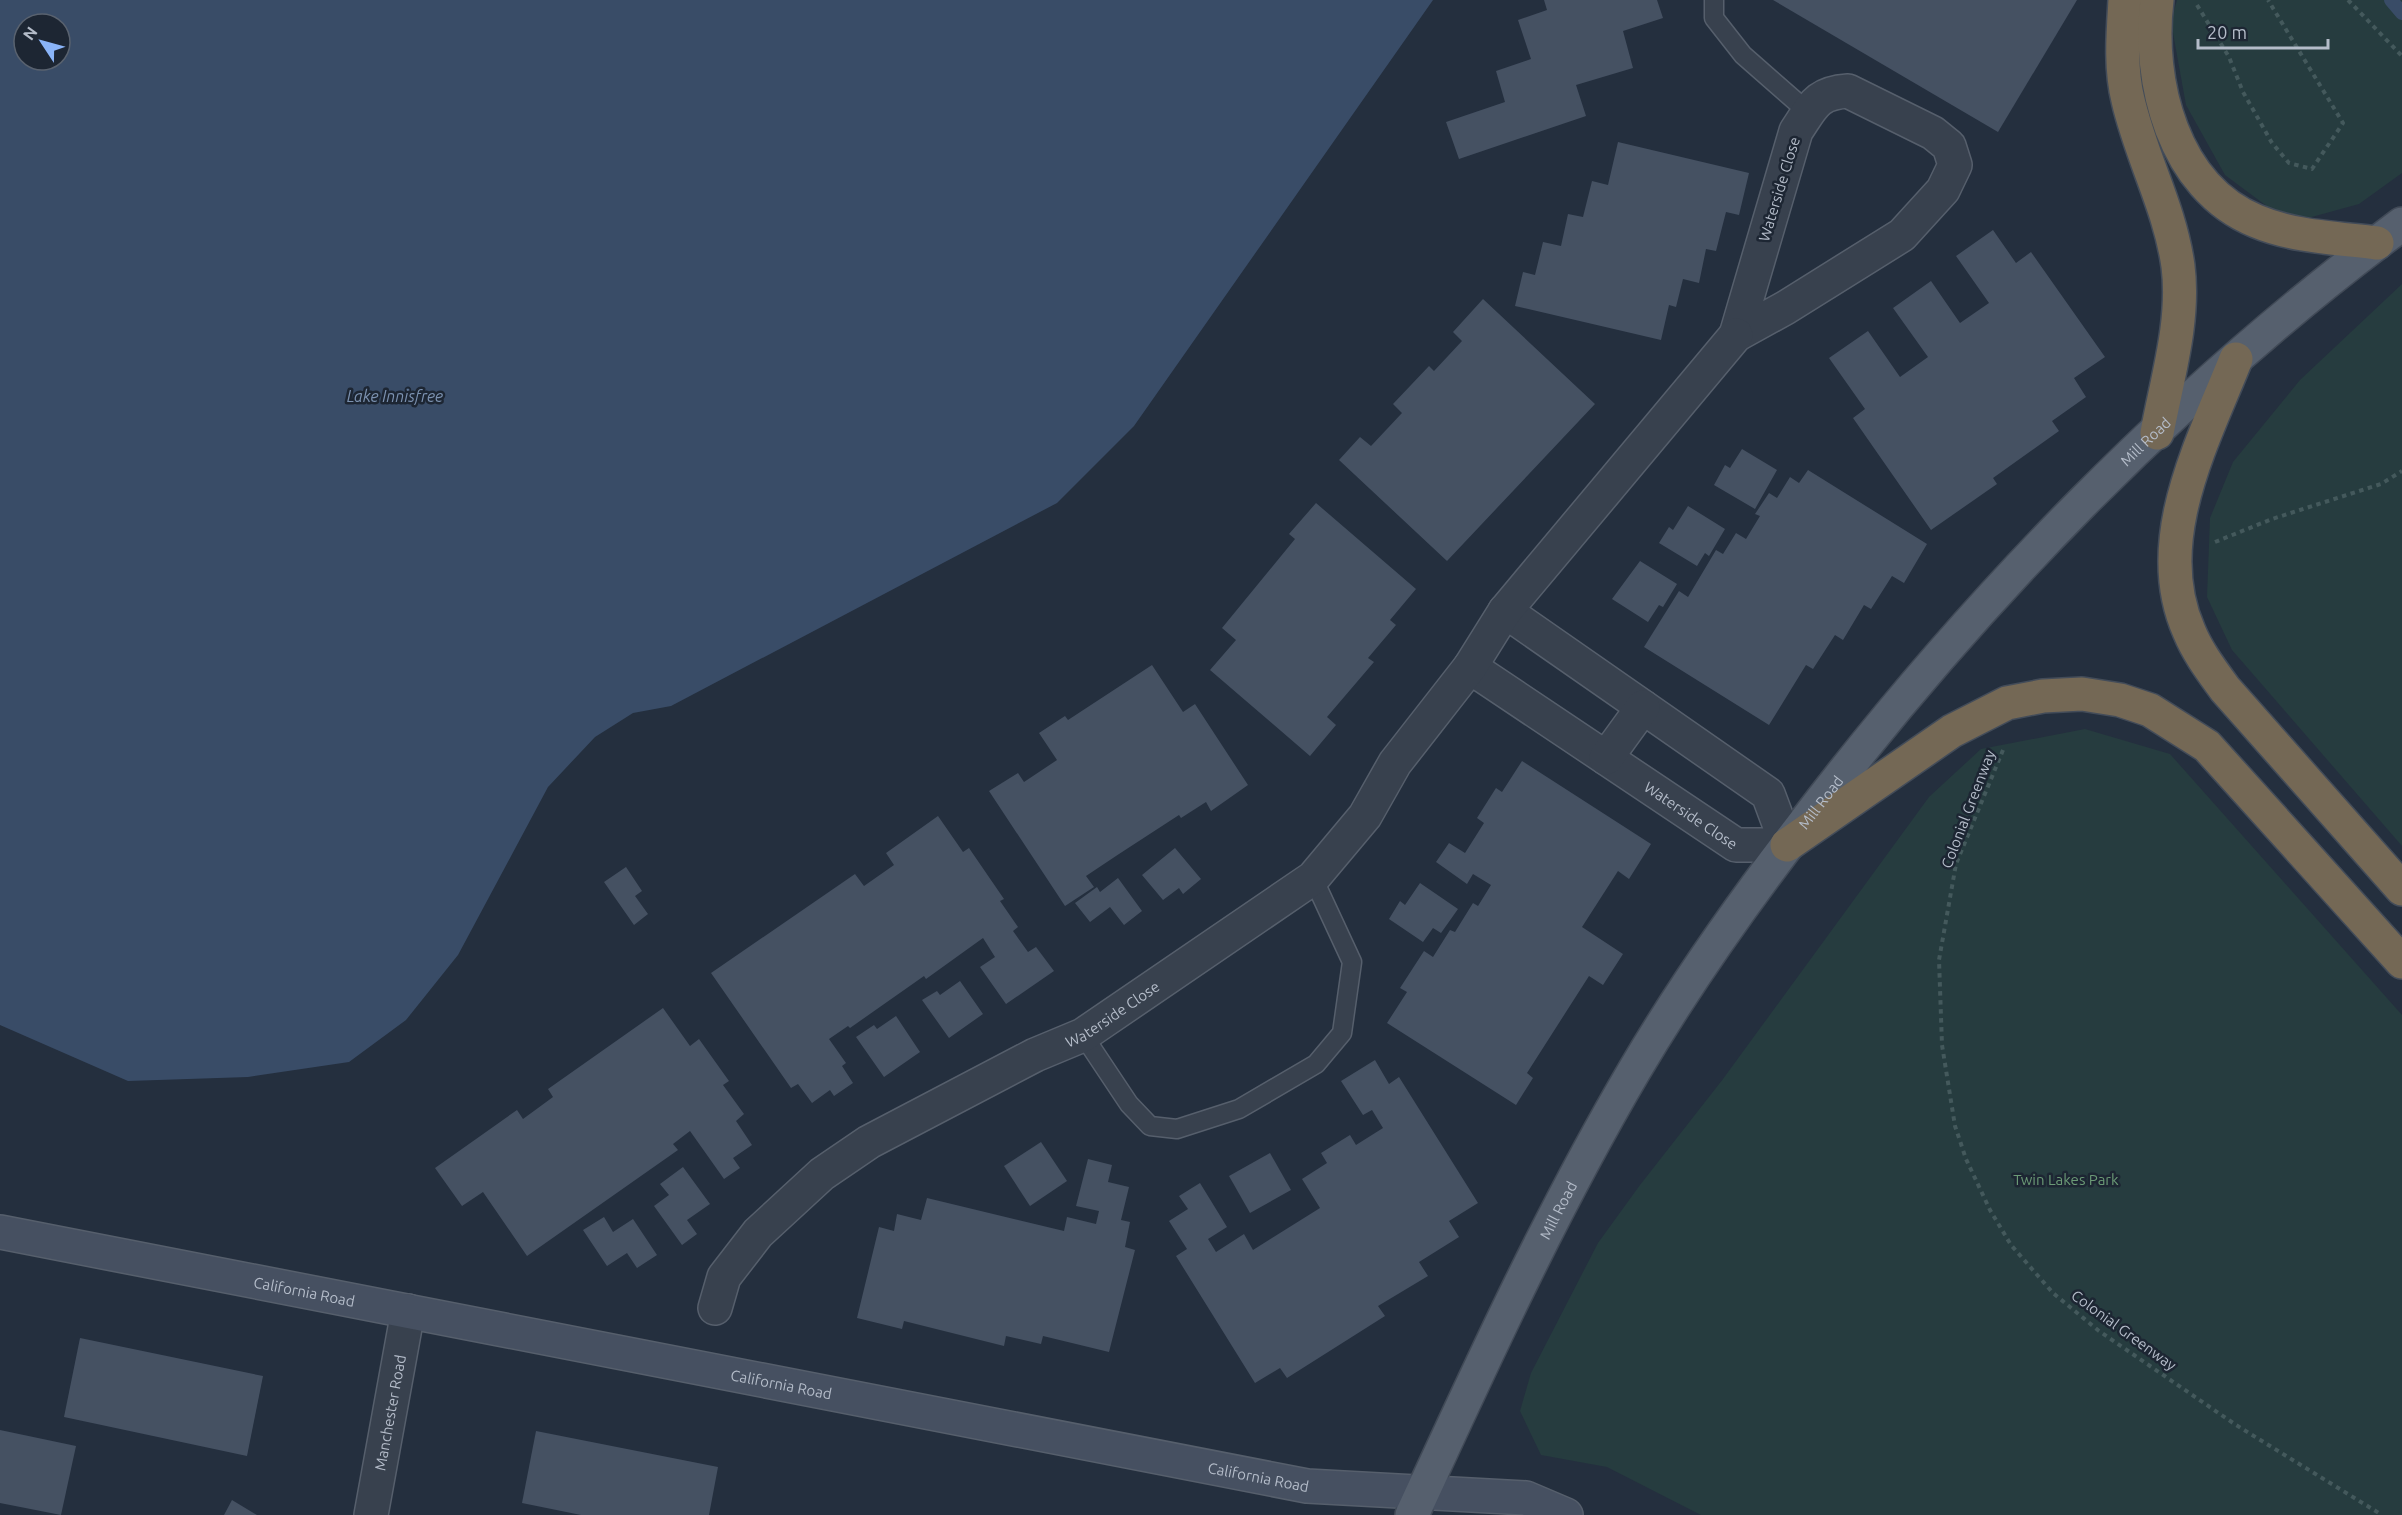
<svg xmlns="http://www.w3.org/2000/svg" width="2402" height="1515" viewBox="0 0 2402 1515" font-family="Ubuntu,sans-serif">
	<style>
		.green { fill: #263c3f }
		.water { fill: #394c67; fill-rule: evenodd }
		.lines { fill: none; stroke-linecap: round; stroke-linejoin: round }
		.stream { stroke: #394c67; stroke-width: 14 }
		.building { fill: #455162 }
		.lane-casing { stroke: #565f6c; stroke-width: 21 }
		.street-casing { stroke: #565f6c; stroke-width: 36 }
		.secondary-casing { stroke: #565f6c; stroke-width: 36 }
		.primary-casing { stroke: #414a57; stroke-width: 36 }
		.highway-casing { stroke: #434c59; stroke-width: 36 }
		.path { stroke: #44595c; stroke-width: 4; stroke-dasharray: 4.5 4.5; stroke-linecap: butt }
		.lane { stroke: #38414e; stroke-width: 18 }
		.street { stroke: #38414e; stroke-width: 33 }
		.secondary { stroke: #465061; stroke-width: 33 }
		.primary { stroke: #56606e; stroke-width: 33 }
		.highway { stroke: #746855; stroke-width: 33 }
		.labels { text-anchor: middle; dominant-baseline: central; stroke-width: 5; stroke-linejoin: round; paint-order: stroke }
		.street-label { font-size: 15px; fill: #b4bcc9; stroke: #1d2633 }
		.park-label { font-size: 15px; fill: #6b9a76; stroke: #1d2633 }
		.water-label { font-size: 16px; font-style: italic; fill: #7c92b1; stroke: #1d2633 }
	</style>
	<rect width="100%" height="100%" fill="#242f3e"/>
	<!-- green -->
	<g class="green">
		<path d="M2177 0H2402V173L2359 204 2308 218 2272 210 2225 175 2186 105 2171 22Z"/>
		<path d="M2402 284V846L2232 650 2207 597 2210 518 2233 462 2300 380Z"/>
		<path d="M2085 729 2170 754 2402 1015V1515H1701L1607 1467 1541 1455 1520 1411 1531 1373 1598 1243 1640 1185 1723 1079 1929 797 1981 749Z"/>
	</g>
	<!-- water -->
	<path class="water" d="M0 0H1433L1134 426 1057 503 671 706 633 713 595 737 548 787 458 955 406 1020 349 1062 248 1077 128 1081 0 1025ZM24 24H60V60H24Z"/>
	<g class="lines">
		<!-- stream -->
		<path class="stream" d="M2391 0 2402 13"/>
	</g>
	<!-- building -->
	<g class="building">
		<path d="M1544 0H1657L1663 18 1623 31 1633 68 1576 85 1586 116 1459 159 1446 122 1505 102 1496 71 1531 59 1518 20 1547 10Z"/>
		<path d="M1773 0H2077L1998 132Z"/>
		<path d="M1618 142 1749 173 1739 215 1726 212 1716 251 1706 249 1699 283 1683 279 1676 307 1669 305 1661 340 1515 306 1523 272 1535 275 1543 242 1561 246 1568 214 1583 217 1592 181 1608 185Z"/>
		<path d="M1993 230 2016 263 2031 252 2105 357 2074 378 2086 397 2052 421 2059 431 1993 478 1997 484 1931 530 1853 418 1865 409 1829 358 1868 331 1900 377 1928 357 1893 308 1931 281 1960 323 1989 303 1956 256Z"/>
		<path d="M1483 299 1595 404 1447 561 1339 460 1360 437 1371 446 1402 413 1393 404 1429 366 1434 371 1462 341 1453 332Z"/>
		<path d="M1742 449 1777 470 1755 509 1714 485 1725 465 1730 468Z"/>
		<path d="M1808 470 1927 544 1904 583 1892 576 1871 609 1864 605 1843 640 1835 635 1813 669 1806 665 1769 725 1644 647 1679 591 1688 597 1716 550 1723 554 1736 533 1746 539 1760 516 1755 514 1769 493 1777 498 1790 477 1799 483Z"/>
		<path d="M1316 503 1416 589 1390 620 1396 625 1368 658 1374 662 1327 717 1336 725 1310 756 1210 670 1236 640 1222 628 1295 539 1289 534Z"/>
		<path d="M1688 506 1725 529 1709 556 1705 553 1697 566 1659 543 1669 527 1673 530Z"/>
		<path d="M1640 561 1677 584 1663 607 1659 605 1648 622 1612 599Z"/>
		<path d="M1152 665 1183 712 1195 704 1248 785 1211 811 1206 802 1181 818 1179 815 1119 854 1086 876 1094 887 1065 906 989 791 1018 773 1024 782 1057 760 1039 733 1065 716 1068 720Z"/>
		<path d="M1522 761 1651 844 1629 879 1618 871 1582 927 1623 954 1603 985 1589 976 1527 1073 1533 1078 1516 1105 1387 1023 1407 992 1400 988 1424 951 1433 957 1450 930 1455 932 1473 903 1478 906 1491 885 1473 874 1467 884 1436 862 1449 843 1465 853 1484 823 1477 818 1496 788 1502 792Z"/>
		<path d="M938 816 963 852 969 848 1004 899 1000 901 1018 927 1013 931 1028 952 1036 947 1054 971 1006 1004 980 967 995 957 983 938 926 979 924 976 850 1028 848 1026 829 1039 846 1063 842 1066 853 1083 834 1096 830 1090 812 1103 798 1084 791 1088 711 973 855 874 864 886 894 865 886 853Z"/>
		<path d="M1175 848 1201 879 1183 894 1179 888 1163 900 1142 875Z"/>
		<path d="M626 867 642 891 635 896 648 914 634 925 604 882Z"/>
		<path d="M1118 878 1142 911 1124 925 1110 907 1090 922 1075 903 1097 887 1100 892Z"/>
		<path d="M1420 883 1458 909 1441 933 1433 928 1423 942 1389 919 1400 901 1405 905Z"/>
		<path d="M960 981 983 1014 949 1038 922 1000 937 991 940 995Z"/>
		<path d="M663 1008 690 1046 699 1039 729 1081 723 1085 744 1114 736 1121 752 1145 733 1158 740 1168 724 1179 690 1131 673 1144 678 1150 527 1256 483 1192 462 1206 435 1168 517 1110 523 1119 553 1097 548 1089Z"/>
		<path d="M896 1016 920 1052 884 1077 856 1037 874 1025 877 1029Z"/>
		<path d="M1375 1060 1389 1084 1399 1077 1478 1203 1449 1221 1459 1237 1419 1262 1428 1276 1378 1306 1385 1316 1287 1378 1280 1368 1255 1383 1176 1256 1187 1249 1169 1221 1188 1209 1179 1196 1200 1183 1227 1227 1208 1239 1216 1252 1244 1234 1253 1250 1320 1208 1302 1179 1327 1163 1321 1153 1350 1135 1356 1145 1383 1128 1372 1110 1363 1115 1341 1081Z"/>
		<path d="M1041 1142 1067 1181 1030 1206 1004 1166Z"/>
		<path d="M1270 1153 1291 1190 1250 1213 1229 1176Z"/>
		<path d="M1088 1159 1112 1165 1108 1182 1129 1187 1121 1220 1130 1222 1125 1247 1135 1250 1109 1352 1043 1336 1041 1344 1006 1336 1004 1346 904 1321 902 1329 857 1318 879 1227 894 1231 897 1214 921 1220 927 1198 1064 1231 1067 1217 1096 1224 1099 1211 1076 1206Z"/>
		<path d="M683 1167 710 1204 687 1220 697 1234 682 1245 654 1206 669 1195 660 1184Z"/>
		<path d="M604 1217 613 1232 633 1219 657 1255 637 1268 627 1253 607 1266 583 1230Z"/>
		<path d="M80 1338 263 1376 247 1456 64 1417Z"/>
		<path d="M0 1430 76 1446 61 1515 0 1503Z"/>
		<path d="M536 1431 718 1467 709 1515H581L522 1503Z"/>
		<path d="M232 1500 257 1515H224Z"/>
	</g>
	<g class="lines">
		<defs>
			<g id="lane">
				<path d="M1714 0V18L1743 55 1808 112"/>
				<path d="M1083 1035 1129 1104 1150 1126 1177 1129 1239 1109 1316 1064 1342 1033 1352 962 1313 878"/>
			</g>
			<g id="street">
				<path d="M1848 91 1933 133 1949 146 1955 165 1943 190 1902 235 1785 308 1736 335 1796 131C1813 106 1816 93 1848 91Z"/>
				<path id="s1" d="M1470 667 1736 845H1787L1768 794 1505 611"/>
				<path d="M1606 758 1643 707"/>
				<path id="s2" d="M715 1308 724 1277 758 1233 822 1174 869 1142 1035 1055 1083 1035 1313 878 1365 816 1395 763 1470 667 1505 611 1736 335"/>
				<path id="s3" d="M371 1515 408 1311"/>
			</g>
			<g id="secondary">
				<path id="s4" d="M0 1232 1307 1486 1526 1498 1566 1515"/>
			</g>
			<g id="primary">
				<path id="s5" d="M1412 1515C1481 1365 1550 1214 1634 1071 1684 986 1742 904 1802 826 1972 602 2176 392 2402 224"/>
			</g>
			<g id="highway">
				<path d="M2125 0C2123 33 2120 68 2128 100 2141 157 2170 208 2178 266 2185 321 2167 379 2157 433"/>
				<path d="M2157 0C2147 82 2173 187 2256 221 2294 237 2336 238 2377 243"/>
				<path d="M2236 359C2203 442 2149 541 2189 631 2198 653 2212 671 2225 689L2402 889"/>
				<path d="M1787 845 1952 731 2007 703 2043 696 2082 694 2120 700 2150 710 2207 746 2402 962"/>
			</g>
		</defs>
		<!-- lane casing -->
		<use href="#lane" class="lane-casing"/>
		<!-- street casing -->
		<use href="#street" class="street-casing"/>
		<!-- secondary casing -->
		<use href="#secondary" class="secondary-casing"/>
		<!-- primary casing -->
		<use href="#primary" class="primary-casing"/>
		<!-- highway casing -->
		<use href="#highway" class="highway-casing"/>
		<!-- path -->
		<g class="path">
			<path d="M2348 0 2402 56"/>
			<path d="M2197 5 2229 57 2243 92 2272 143 2289 163 2312 169 2343 123 2268 0"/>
			<path d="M2215 542 2272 519 2381 484 2402 471"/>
			<path d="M2003 750 1956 864 1939 960 1942 1045 1955 1126 1966 1159 1990 1210 2011 1245 2053 1293 2099 1331 2236 1425 2382 1515"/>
		</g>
		<!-- lane -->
		<use href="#lane" class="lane"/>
		<!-- street -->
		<use href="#street" class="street"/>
		<!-- secondary -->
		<use href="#secondary" class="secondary"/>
		<!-- primary -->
		<use href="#primary" class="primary"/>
		<!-- highway -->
		<use href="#highway" class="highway"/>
	</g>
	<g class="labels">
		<!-- street labels -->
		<g class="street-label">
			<text transform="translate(1779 189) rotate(-73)">Waterside Close</text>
			<text stroke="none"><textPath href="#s5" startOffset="1310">Mill Road</textPath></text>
			<text stroke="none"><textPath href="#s5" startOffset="824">Mill Road</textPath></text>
			<text transform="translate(1968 809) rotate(-69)">Colonial Greenway</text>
			<text stroke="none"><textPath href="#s1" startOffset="266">Waterside Close</textPath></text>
			<text stroke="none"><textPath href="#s2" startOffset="507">Waterside Close</textPath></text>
			<text stroke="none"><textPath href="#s5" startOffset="338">Mill Road</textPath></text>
			<text stroke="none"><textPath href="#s4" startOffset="310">California Road</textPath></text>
			<text transform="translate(2124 1330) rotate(36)">Colonial Greenway</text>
			<text stroke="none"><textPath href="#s4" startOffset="796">California Road</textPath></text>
			<text stroke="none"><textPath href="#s3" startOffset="104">Manchester Road</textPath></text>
			<text stroke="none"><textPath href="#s4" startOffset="1282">California Road</textPath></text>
		</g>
		<!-- park labels -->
		<g class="park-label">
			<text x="2066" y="1179">Twin Lakes Park</text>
		</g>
		<!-- water labels -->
		<g class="water-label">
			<text x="395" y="396">Lake Innisfree</text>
		</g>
	</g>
	<!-- north arrow -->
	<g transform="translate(42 42) rotate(306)"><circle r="28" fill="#1d2633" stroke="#59626f" stroke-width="1.5"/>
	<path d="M0-4.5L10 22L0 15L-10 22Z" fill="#8ab4f8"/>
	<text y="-9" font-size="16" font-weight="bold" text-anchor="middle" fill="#b4bcc9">N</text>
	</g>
	<!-- scale -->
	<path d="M2198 39v9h130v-9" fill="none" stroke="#b4bcc9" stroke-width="3"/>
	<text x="2207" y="39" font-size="18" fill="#b4bcc9" stroke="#1d2633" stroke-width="4.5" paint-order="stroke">20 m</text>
</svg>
